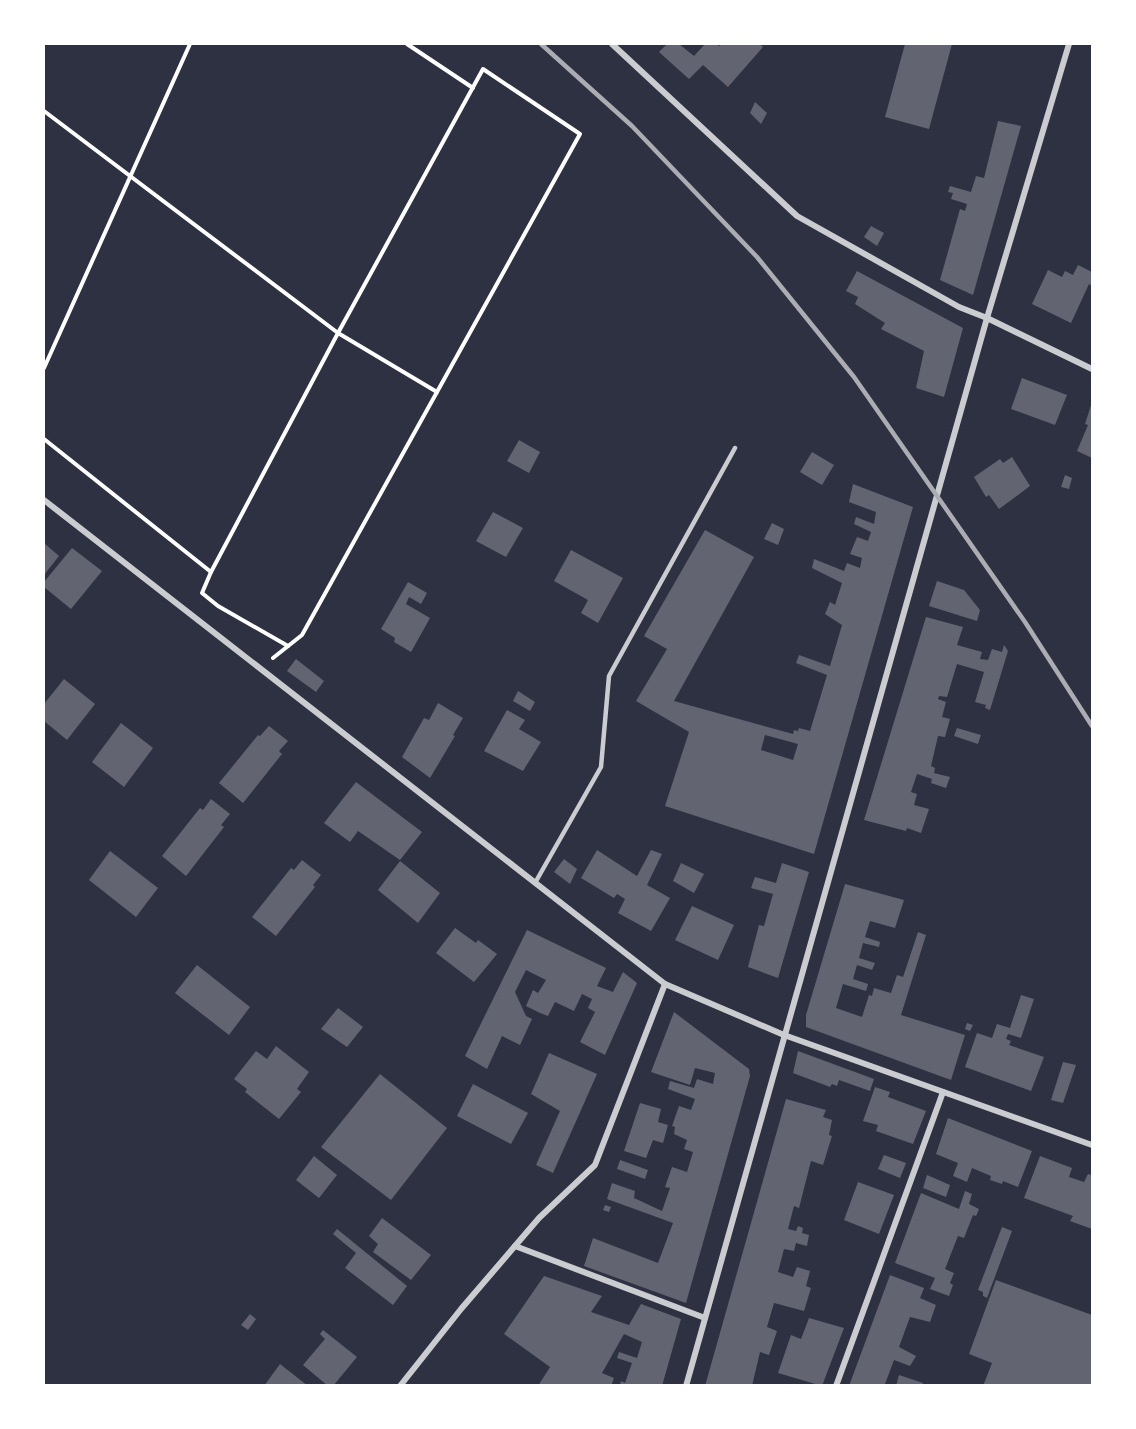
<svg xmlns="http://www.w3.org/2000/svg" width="1136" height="1429" viewBox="0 0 1136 1429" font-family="Commissioner,sans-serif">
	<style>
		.building { fill: #626471; fill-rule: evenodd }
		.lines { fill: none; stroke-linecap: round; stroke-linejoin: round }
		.path { stroke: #fff; stroke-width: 4 }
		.service { stroke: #caccd0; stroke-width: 4.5 }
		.minor { stroke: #caccd0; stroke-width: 6 }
		.rail { stroke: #abadb3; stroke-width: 4.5 }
	</style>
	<rect width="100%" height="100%" fill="#2d3142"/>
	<!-- building -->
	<g class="building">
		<path d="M667 44H679L694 56 705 44H716L719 46 722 44H760L763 47 728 87 703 65 689 79 659 52Z"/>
		<path d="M905 44H952L929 129 885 117Z"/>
		<path d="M755 102 767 113 761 124 750 113Z"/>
		<path d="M998 121 1021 126 973 295 940 280 960 209 965 211 967 204 951 199 953 193 948 192 950 186 971 192 976 176 984 178Z"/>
		<path d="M871 226 884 233 877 246 864 237Z"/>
		<path d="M1078 265 1092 272V286L1089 284 1071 323 1032 304 1048 270 1062 277 1065 271 1073 275Z"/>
		<path d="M857 271 963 328 944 397 916 388 924 351 881 329 885 323 855 304 858 297 846 291Z"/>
		<path d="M1022 378 1067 395 1055 425 1011 409Z"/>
		<path d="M1092 402V458L1077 451 1088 425 1085 424Z"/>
		<path d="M519 440 540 452 529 473 507 461Z"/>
		<path d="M812 452 834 465 822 485 800 472Z"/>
		<path d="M1012 457 1030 486 999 509 989 495 986 497 974 477 1000 459 1003 463Z"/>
		<path d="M1065 475 1072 478 1069 489 1061 487Z"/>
		<path d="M853 484 913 507 814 854 665 806 689 732 636 701 667 649 644 636 705 530 754 557 674 701 793 734 794 730 798 731 799 728 810 731 827 675 796 663 799 655 830 666 842 625 825 614 830 602 835 605 842 583 812 568 814 559 844 571 847 563 860 568 862 558 850 554 857 537 868 541 871 532 854 524 856 517 874 524 876 512 849 502ZM765 735 798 744 793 760 761 750Z"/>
		<path d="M493 512 523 528 506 557 476 541Z"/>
		<path d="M772 523 784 529 778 545 764 539Z"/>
		<path d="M44 543 59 556 44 575Z"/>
		<path d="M72 548 102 571 71 609 44 587V582Z"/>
		<path d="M571 550 623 578 598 623 581 613 588 600 554 581Z"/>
		<path d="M937 581 964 590 980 610 977 621 929 606Z"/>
		<path d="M408 582 427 593 421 604 409 597 406 604 430 618 411 652 394 642 395 638 381 629Z"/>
		<path d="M926 617 963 627 957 645 982 652 980 659 988 660 992 649 1002 652 1004 645 1008 651 990 710 985 708 986 705 975 702 984 672 957 664 947 697 939 696 938 699 946 702 942 717 950 719 945 737 938 736 931 766 935 768 934 773 950 777 946 788 931 783 932 779 917 774 911 792 917 794 914 805 929 809 921 833 907 828 906 831 864 820Z"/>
		<path d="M296 659 324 681 316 692 287 671Z"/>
		<path d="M64 679 95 704 67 740 44 721V704Z"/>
		<path d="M518 691 535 702 530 711 513 701Z"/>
		<path d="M438 703 463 718 453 735 455 736 430 778 402 757 424 718 429 720Z"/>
		<path d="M507 710 525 720 519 729 541 742 523 771 484 751Z"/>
		<path d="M121 723 153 748 124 787 92 762Z"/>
		<path d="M269 726 288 741 279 751 282 754 243 803 219 783 258 735 260 736Z"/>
		<path d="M957 728 981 735 978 744 954 736Z"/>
		<path d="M356 782 422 832 400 860 358 831 350 842 324 823Z"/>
		<path d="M211 799 230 814 221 825 224 827 186 876 162 856 200 808 203 810Z"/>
		<path d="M597 850 637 876 651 850 662 854 647 885 670 898 651 931 618 913 625 899 617 894 614 898 581 878Z"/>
		<path d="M110 851 158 888 136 917 89 880Z"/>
		<path d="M564 859 577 869 570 884 554 872Z"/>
		<path d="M302 860 321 875 313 885 315 887 276 936 252 917 291 868 294 870Z"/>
		<path d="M400 861 440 893 418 923 378 890Z"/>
		<path d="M681 863 704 874 694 893 673 881Z"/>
		<path d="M782 863 809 872 778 978 748 967 759 925 764 926 773 894 751 888 755 877 776 883Z"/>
		<path d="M845 884 904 900 895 928 870 921 865 937 880 942 879 947 863 943 859 958 875 963 872 970 857 965 853 979 868 984 866 991 843 984 836 1008 862 1017 869 995 872 996 874 988 891 993 897 975 903 977 918 932 926 935 901 1015 965 1035 951 1080 806 1027V1015Z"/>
		<path d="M692 906 734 925 718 960 675 940Z"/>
		<path d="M455 928 476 943 478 940 497 954 474 982 436 953Z"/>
		<path d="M527 930 606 968 597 986 613 992 623 972 637 983 605 1055 580 1042 595 1012 588 1008 592 999 582 994 574 1011 555 1002 548 1016 540 1013 526 1006 533 990 538 993 546 980 526 970 515 992 526 1016 532 1019 520 1045 502 1036 487 1069 465 1056Z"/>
		<path d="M197 965 250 1007 229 1035 175 993Z"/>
		<path d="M1021 995 1034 999 1021 1038 1008 1034 1006 1039 1011 1041 1009 1045 1044 1057 1031 1091 965 1067 977 1033 992 1038 997 1024 1010 1028Z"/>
		<path d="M338 1008 363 1027 347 1047 321 1029Z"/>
		<path d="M674 1012 749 1069 750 1076 686 1303 584 1266 593 1238 658 1263 673 1223 607 1199 612 1183 635 1191 634 1198 662 1211 670 1188 665 1187 672 1167 687 1172 693 1152 684 1149 687 1140 674 1134 675 1127 672 1126 679 1106 691 1110 695 1099 668 1089 670 1081 694 1088 697 1079 713 1084 715 1073 695 1068 690 1085 651 1072Z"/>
		<path d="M967 1023 973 1025 970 1031 965 1029Z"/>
		<path d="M276 1046 309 1072 297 1089 301 1092 279 1119 245 1092 247 1089 234 1079 256 1051 267 1059Z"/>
		<path d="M798 1051 874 1079 870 1091 839 1080 837 1086 832 1084 830 1087 793 1073Z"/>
		<path d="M549 1053 597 1074 553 1173 536 1165 560 1111 531 1094Z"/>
		<path d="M1063 1062 1076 1065 1063 1103 1051 1100Z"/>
		<path d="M380 1074 447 1128 391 1200 321 1147Z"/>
		<path d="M473 1084 528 1113 511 1144 457 1116Z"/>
		<path d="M875 1087 890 1092 888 1097 926 1111 913 1144 876 1131 878 1125 863 1121Z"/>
		<path d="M786 1099 826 1110 823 1117 832 1120 829 1135 832 1136 823 1165 811 1161 799 1208 794 1206 788 1229 796 1231 798 1226 803 1228 802 1233 809 1235 807 1246 796 1243 794 1251 784 1249 778 1272 793 1277 797 1267 810 1271 806 1286 811 1288 804 1311 774 1303 767 1327 777 1331 769 1355 760 1352 752 1386H705Z"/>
		<path d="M640 1103 661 1109 658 1122 668 1125 663 1143 653 1140 646 1158 624 1151Z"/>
		<path d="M948 1118 1032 1151 1018 1187 1003 1181 1002 1184 990 1180 991 1176 972 1168 967 1182 953 1176 958 1163 936 1154Z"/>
		<path d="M884 1155 906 1163 900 1178 878 1169Z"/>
		<path d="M314 1156 337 1175 319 1198 296 1180Z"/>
		<path d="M1040 1156 1072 1168 1069 1177 1084 1182 1088 1174 1092 1175V1229L1070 1221 1073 1216 1024 1198Z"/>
		<path d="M620 1160 648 1170 645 1179 617 1169Z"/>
		<path d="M927 1175 950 1185 946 1197 923 1188Z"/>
		<path d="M858 1182 894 1195 879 1234 844 1220Z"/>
		<path d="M965 1191 972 1194 969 1204 979 1209 976 1216 973 1215 964 1238 958 1236 945 1269 954 1273 950 1283 953 1285 949 1296 930 1289 935 1278 895 1263 921 1193 959 1209Z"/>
		<path d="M605 1205 611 1207 609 1212 603 1210Z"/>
		<path d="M382 1218 431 1255 411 1280 373 1252 378 1244 369 1236Z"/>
		<path d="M1002 1227 1012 1231 987 1298 983 1296V1292L978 1290Z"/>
		<path d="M337 1229 407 1286 393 1305 345 1268 356 1253 333 1234Z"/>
		<path d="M890 1275 924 1288 920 1298 936 1305 930 1322 910 1317 899 1347 916 1356 910 1366 894 1360 885 1384 890 1386H849Z"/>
		<path d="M544 1276 602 1296 591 1312 629 1325 641 1304 681 1319 662 1386H620L621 1381 625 1383 632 1363 617 1358 619 1352 637 1358 642 1342 624 1334 602 1373 614 1378 611 1386H538L550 1367 504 1334Z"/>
		<path d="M996 1280 1092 1315V1386H983L992 1363 969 1354Z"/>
		<path d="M250 1314 256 1319 248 1330 241 1325Z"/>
		<path d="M809 1318 844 1328 822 1386 778 1373 791 1335 801 1339Z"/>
		<path d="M323 1330 357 1357 333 1386H328L303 1365 325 1339 320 1334Z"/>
		<path d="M280 1364 308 1386H264Z"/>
		<path d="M899 1375 923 1383 922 1386H896Z"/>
	</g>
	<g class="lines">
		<!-- path -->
		<g class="path">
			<path d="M407 44 473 88"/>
			<path d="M483 69 580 134 437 392 338 333Z"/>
			<path d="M44 111 338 333 211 572 44 439"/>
			<path d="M44 368 190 44"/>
			<path d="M211 572 202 593 218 606 288 646"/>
			<path d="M273 658 302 635 437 392"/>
		</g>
		<!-- service -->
		<path class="service" d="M535 883 601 767 609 676 735 448"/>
		<!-- minor -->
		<g class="minor">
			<path d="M612 44 797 216 959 307 987 318 1092 369"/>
			<path d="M44 500 665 984 784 1035 1092 1145"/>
			<path d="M515 1246 705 1318"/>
			<path d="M400 1386 461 1309 539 1218 595 1165 665 984"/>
			<path d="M686 1386 987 318 1069 44"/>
			<path d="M836 1386 943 1092"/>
		</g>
		<!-- rail -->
		<path class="rail" d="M541 44 632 126 757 257 854 377 1025 622 1092 726"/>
	</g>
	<!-- border -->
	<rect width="1136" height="1429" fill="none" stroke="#ffffff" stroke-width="90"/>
</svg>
